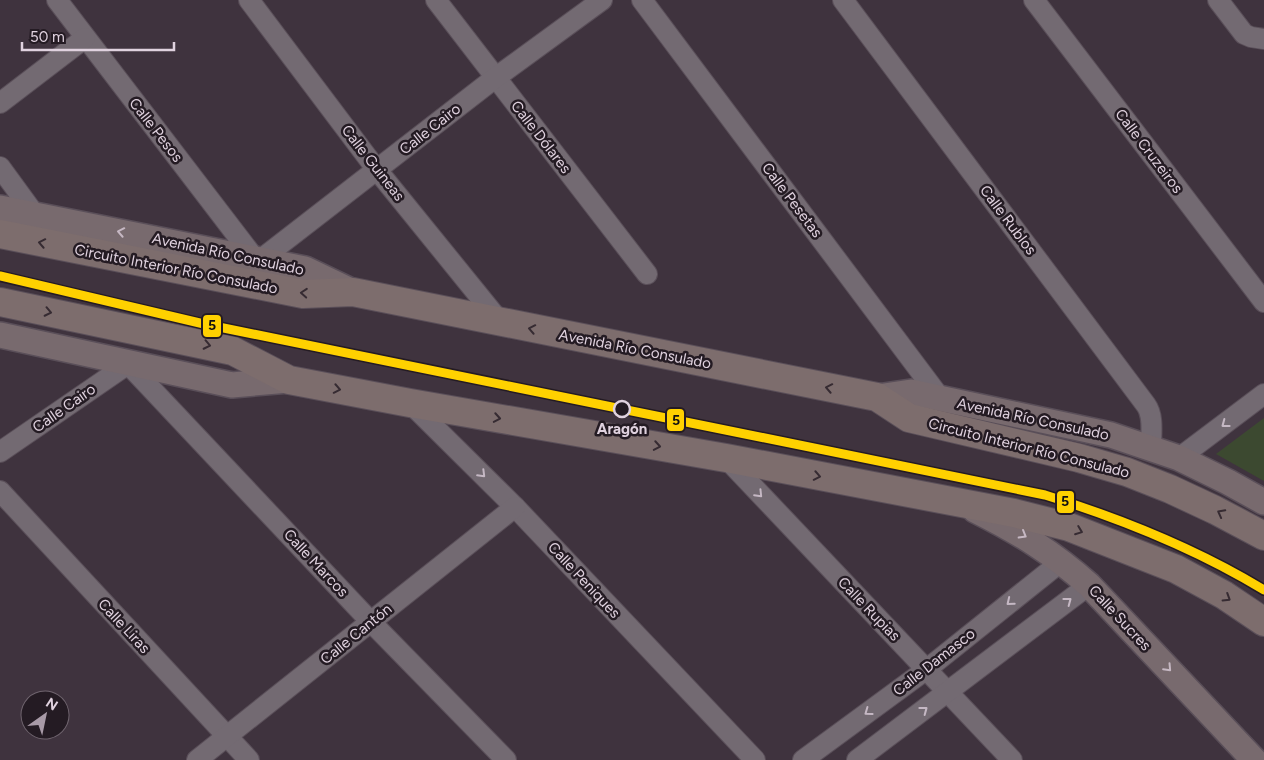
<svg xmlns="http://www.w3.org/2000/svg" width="1264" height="760" viewBox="0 0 1264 760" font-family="Figtree,sans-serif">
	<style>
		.green { fill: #3c4930 }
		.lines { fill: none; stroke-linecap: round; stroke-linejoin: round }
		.minor-casing { stroke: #5a4f59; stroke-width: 22 }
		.major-casing { stroke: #5a4f59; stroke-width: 28 }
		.highway-casing { stroke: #5a4f59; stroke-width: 30 }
		.minor { stroke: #736a72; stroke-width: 20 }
		.major { stroke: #786a6e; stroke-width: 25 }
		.highway { stroke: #7d6d6d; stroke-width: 28 }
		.metro-1-casing { stroke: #241b23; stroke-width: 12 }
		.metro-1 { stroke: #ffd100; stroke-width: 9 }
		.oneway { stroke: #c6b8c3 }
		.oneway2 { stroke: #362b32 }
		.oneway3 { stroke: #c5b8c4 }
		.stop-dot { fill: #241b23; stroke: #e0d2df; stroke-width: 2.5 }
		.labels { text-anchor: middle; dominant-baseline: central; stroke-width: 5; stroke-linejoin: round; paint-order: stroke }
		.street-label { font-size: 15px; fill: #e0d2df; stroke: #241b23 }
		.stop-label { font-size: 15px; font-weight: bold; fill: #e0d2df; stroke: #241b23 }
		.line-badge { stroke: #241b23; stroke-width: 2 }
		.pale-badge-label { font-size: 14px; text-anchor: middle; font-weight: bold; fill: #111 }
	</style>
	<rect width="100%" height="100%" fill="#3f333e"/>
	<!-- green -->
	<path class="green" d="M1264 418V481L1216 454Z"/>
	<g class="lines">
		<defs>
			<g id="minor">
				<path d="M57 0 255 259"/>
				<path d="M249 0 377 170 501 323"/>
				<path d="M436 0 647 274"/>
				<path d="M642 0 941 399"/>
				<path d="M843 0 1146 405C1154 416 1151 434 1151 448"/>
				<path d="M1034 0 1264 302"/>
				<path d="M1218 0 1244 34 1251 37 1264 39"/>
				<path d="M0 103 85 38"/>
				<path d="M0 167 35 215"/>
				<path d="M260 260 495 78 602 0"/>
				<path d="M410 403 515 507 755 760"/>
				<path d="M0 452 128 364 371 622 506 760"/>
				<path d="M726 458 1012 760"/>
				<path d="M1179 458 1264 394"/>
				<path d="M0 491 249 760"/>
				<path d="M197 760 515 507"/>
				<path d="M803 760 927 669 1062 561"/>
				<path d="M857 760 1089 585"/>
			</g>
			<g id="major">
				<path d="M0 208 305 269 353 292"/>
				<path d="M0 335 232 385 289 380"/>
				<path d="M877 397 911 392 1111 435 1179 458 1228 482 1264 502"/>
				<path d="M975 510C1019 532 1053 553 1089 585L1254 760"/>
			</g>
			<g id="highway">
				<path d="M0 234 303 294 353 292 877 397 909 418 1079 458 1127 472 1170 489 1215 510 1264 536"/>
				<path d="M0 302 233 351 289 380 410 403 726 458 1014 513 1069 527 1176 569 1224 595 1264 622"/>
			</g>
		</defs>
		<!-- minor casing -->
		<use href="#minor" class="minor-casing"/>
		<!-- major casing -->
		<use href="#major" class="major-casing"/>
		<!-- highway casing -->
		<use href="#highway" class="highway-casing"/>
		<!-- minor -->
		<use href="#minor" class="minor"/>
		<!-- major -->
		<use href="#major" class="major"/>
		<!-- highway -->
		<use href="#highway" class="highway"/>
		<defs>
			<path id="metro-1" d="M0 276 204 324 1045 495C1122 519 1195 548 1264 590"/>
		</defs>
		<!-- metro-1 casing -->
		<use href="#metro-1" class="metro-1-casing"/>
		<!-- metro-1 -->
		<use href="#metro-1" class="metro-1"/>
	</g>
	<!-- one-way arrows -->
	<defs><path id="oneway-chevron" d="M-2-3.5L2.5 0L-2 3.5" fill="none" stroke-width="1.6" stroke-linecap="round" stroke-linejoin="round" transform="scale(1.25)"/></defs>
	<g class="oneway">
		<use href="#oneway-chevron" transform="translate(121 232) rotate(-169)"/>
		<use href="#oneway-chevron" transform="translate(1023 535) rotate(30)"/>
		<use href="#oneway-chevron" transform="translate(1168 668) rotate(47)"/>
	</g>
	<g class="oneway2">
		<use href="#oneway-chevron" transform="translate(42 243) rotate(-169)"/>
		<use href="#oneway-chevron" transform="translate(304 293) rotate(-176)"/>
		<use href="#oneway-chevron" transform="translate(48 312) rotate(12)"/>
		<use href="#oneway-chevron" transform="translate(532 329) rotate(-169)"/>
		<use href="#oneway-chevron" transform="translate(207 345) rotate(12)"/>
		<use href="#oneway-chevron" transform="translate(829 388) rotate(-169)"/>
		<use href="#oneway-chevron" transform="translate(337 389) rotate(11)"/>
		<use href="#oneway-chevron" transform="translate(497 418) rotate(10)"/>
		<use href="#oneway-chevron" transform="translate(657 446) rotate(10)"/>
		<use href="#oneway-chevron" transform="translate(817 476) rotate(11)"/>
		<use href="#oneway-chevron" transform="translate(1221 513) rotate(-152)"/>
		<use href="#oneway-chevron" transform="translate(1079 531) rotate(21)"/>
		<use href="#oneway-chevron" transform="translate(1227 598) rotate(32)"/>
	</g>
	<g class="oneway3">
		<use href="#oneway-chevron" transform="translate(1225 424) rotate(143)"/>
		<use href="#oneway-chevron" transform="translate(482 474) rotate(45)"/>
		<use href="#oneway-chevron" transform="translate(759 494) rotate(46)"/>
		<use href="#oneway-chevron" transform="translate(1068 601) rotate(-37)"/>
		<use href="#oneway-chevron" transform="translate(1010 602) rotate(141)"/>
		<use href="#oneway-chevron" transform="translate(924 710) rotate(-37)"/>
		<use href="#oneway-chevron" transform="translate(868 712) rotate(144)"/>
	</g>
	<!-- markers -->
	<circle class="stop-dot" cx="622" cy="409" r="8"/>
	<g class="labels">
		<!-- street labels -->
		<g class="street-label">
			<text transform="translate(430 129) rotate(-38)">Calle Cairo</text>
			<text transform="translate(156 130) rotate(52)">Calle Pesos</text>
			<text transform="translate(541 137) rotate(52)">Calle Dólares</text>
			<text transform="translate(1149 151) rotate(53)">Calle Cruzeiros</text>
			<text transform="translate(373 163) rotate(52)">Calle Guineas</text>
			<text transform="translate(792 200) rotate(53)">Calle Pesetas</text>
			<text transform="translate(1008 220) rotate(53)">Calle Rublos</text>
			<text transform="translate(228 254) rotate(12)">Avenida Río Consulado</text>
			<text transform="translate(176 269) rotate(11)">Circuito Interior Río Consulado</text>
			<text transform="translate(635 349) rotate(11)">Avenida Río Consulado</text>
			<text transform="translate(64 408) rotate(-35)">Calle Cairo</text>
			<text transform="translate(1033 419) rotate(12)">Avenida Río Consulado</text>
			<text transform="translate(1029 448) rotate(14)">Circuito Interior Río Consulado</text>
			<text transform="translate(316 563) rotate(47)">Calle Marcos</text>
			<text transform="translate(584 580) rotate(47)">Calle Peniques</text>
			<text transform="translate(869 609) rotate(46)">Calle Rupias</text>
			<text transform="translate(1120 618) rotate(47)">Calle Sucres</text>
			<text transform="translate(124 626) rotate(47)">Calle Liras</text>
			<text transform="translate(356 634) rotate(-39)">Calle Cantón</text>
			<text transform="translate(934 662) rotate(-38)">Calle Damasco</text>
		</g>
		<!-- stop labels -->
		<g class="stop-label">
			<text x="622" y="429">Aragón</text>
		</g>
	</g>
	<g class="line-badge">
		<rect x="202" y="314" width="20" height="24" rx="5" fill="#ffd100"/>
		<rect x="666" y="408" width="19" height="24" rx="5" fill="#ffd100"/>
		<rect x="1056" y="490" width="19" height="24" rx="5" fill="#ffd100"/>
	</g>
	<g class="pale-badge-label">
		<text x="212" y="330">5</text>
		<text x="676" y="425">5</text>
		<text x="1065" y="506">5</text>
	</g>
	<!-- north arrow -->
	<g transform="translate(45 715) rotate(33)"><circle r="24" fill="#241b23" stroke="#6f646e"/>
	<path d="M0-4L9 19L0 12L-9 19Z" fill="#a89aa7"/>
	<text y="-8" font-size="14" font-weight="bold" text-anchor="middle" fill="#e0d2df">N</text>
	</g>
	<!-- scale -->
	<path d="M22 42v8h152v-8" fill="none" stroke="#e0d2df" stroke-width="2.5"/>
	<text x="30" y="42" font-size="15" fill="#e0d2df" stroke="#241b23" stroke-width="4" paint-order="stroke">50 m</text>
</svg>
